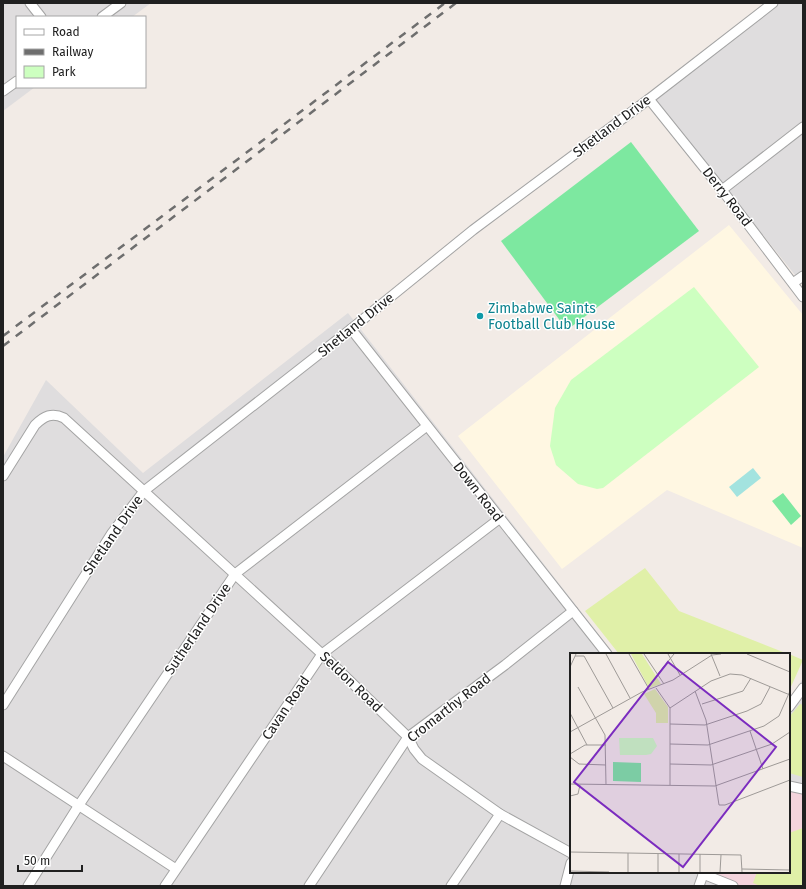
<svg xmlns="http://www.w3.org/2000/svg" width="806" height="889" viewBox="0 0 806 889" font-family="'Fira Sans',sans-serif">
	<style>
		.residential { fill: #dfddde }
		.commercial { fill: #f4d4dc }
		.education { fill: #fff7e2 }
		.grass { fill: #e0f0a8 }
		.park { fill: #cdffc0 }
		.pitch { fill: #7de8a0 }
		.water { fill: #a3e3df }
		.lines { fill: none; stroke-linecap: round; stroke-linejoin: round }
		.minor-casing { stroke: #a4a4a4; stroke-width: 11 }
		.minor { stroke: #fff; stroke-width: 9 }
		.rail { stroke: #6e6e6e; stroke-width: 2.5; stroke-dasharray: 8 8; stroke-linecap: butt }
		.culture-dot { fill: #0f9aa8; stroke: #fff; stroke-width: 1.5 }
		.labels { text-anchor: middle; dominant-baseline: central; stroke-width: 3; stroke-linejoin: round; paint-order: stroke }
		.street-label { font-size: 14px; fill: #202020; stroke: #fff }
		.culture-label { font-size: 14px; fill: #0d838f; stroke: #fff; text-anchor: start }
		.inset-road { fill: none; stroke: #9e9a97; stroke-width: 1 }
		.view { fill: #7b2cbf; fill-opacity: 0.15; stroke: #7b2cbf; stroke-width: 2 }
		.inset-edge { fill: none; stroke: #202020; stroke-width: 2 }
	</style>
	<rect width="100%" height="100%" fill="#f2ebe6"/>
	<!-- residential -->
	<g class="residential">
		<path d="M3 3H151L132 17H17V87H35L3 111Z"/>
		<path d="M774 3H803V285L655 100 776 6Z"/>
		<path d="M348 313 614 654H571V872H789V700L803 678V886H3V457L46 380 143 473Z"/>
	</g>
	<!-- commercial -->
	<path class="commercial" d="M789 788 803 791V886H741L705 873 789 872Z"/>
	<!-- education -->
	<path class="education" d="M729 225 803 315V548L667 490 562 569 458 436Z"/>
	<!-- grass -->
	<g class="grass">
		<path d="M645 568 679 611 788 654H619L585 611Z"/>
		<path d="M789 654 803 660 789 691Z"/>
		<path d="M800 704 803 705V777L789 773V717Z"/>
		<path d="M803 828V886H760L753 883 757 872H789V833Z"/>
	</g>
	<!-- park -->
	<path class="park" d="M694 287 759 367 603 488 597 489 578 484 556 465 550 446 555 408 571 380Z"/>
	<!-- pitch -->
	<g class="pitch">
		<path d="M631 142 699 231 567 330 501 241Z"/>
		<path d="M783 493 801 516 791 525 772 501Z"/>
	</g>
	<!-- water -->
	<path class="water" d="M753 468 761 478 737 497 729 487Z"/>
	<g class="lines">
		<defs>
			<g id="minor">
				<path d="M30 3 41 17"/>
				<path d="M102 17 121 3"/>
				<path d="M3 91 17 81"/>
				<path d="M649 99 722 190 803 297"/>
				<path d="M722 190 803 127"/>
				<path d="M793 283 803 276"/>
				<path d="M351 329 607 654"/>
				<path d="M3 476 35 425C44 416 52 412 64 418L322 654 408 737 414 749 422 759 500 814 571 853"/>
				<path d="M3 705 112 533 144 491 351 329 473 230 649 99 773 3"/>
				<path d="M789 707 803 688"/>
				<path d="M3 756 176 869"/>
				<path d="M789 786 803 789"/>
				<path d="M703 874 733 886"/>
				<path d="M28 886 79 805 235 574 427 426"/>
				<path d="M165 886 322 654 499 519"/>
				<path d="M309 886 408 737 505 665 573 611"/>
				<path d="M451 886 500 814"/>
				<path d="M565 886 571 863"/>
				<path d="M699 886 704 872"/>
			</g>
		</defs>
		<!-- minor casing -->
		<use href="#minor" class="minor-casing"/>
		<!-- minor -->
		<use href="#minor" class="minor"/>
		<!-- rail -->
		<g class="rail">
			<path d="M3 336 445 3"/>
			<path d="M3 346 456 3"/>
		</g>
	</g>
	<!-- markers -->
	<circle class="culture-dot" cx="480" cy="316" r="4"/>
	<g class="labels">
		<!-- street labels -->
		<g class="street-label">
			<text transform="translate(612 126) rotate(-37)">Shetland Drive</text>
			<text transform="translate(727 197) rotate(52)">Derry Road</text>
			<text transform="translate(356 325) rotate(-39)">Shetland Drive</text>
			<text transform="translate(478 492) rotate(52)">Down Road</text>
			<text transform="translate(113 535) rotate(-55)">Shetland Drive</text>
			<text transform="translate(198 629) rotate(-56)">Sutherland Drive</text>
			<text transform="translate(351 682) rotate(44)">Seldon Road</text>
			<text transform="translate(286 708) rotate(-56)">Cavan Road</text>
			<text transform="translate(449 708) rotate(-38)">Cromarthy Road</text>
		</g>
		<!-- culture labels -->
		<g class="culture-label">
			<text x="488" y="308">Zimbabwe Saints<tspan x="488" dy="16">Football Club House</tspan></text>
		</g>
	</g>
	<!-- overview -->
	<g transform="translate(570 653)">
		<rect width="220" height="220" fill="#f2ebe6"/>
		<path d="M61 1H72L91 31 79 35ZM85 36 98 54V70H86V60L74 41Z" fill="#e0f0a8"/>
		<path d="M49 85H83L87 93 81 101 76 102H50Z" fill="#cdffc0"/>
		<path d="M43 109 71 110V129L43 128Z" fill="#7de8a0"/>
		<path class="inset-road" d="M36 1 60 45M59 1 79 36M74 1 94 31M98 1 110 22M141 1 150 23M177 1 220 19M5 3H14L43 55M0 14 6 1M87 22 104 1M8 34 35 82 36 132M86 35 100 55V132M125 38 136 67 149 152H155L220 127M132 51 173 38 181 25M100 55 141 28 160 21 172 22 220 42M0 60 17 92M100 71 135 72 177 58 191 51 200 34M180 78 193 116M0 79 72 39 103 27 142 2 151 1M100 91 138 92 194 73 209 63 220 38M0 101 15 92H36M0 104 9 111 36 112M100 111 141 112 202 91 220 79M0 131 145 133 220 106M0 143 8 141 10 132M0 199 171 202 172 219M172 216 220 217M0 218 39 219M58 219V200M88 219V201M109 219V201M130 219V201M150 219 151 202"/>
		<path class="view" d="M98 9 206 94 113 214 4 129Z"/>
		<rect width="220" height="220" class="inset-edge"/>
	</g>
	<!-- border -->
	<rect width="806" height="889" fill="none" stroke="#202020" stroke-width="8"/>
	<!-- legend -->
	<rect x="16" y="16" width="130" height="72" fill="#ffffff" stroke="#a6a6a6"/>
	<rect x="24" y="29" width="20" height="6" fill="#ffffff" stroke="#a6a6a6"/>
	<text x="52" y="36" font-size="12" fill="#202020">Road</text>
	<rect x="24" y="49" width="20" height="6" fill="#6e6e6e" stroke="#a6a6a6"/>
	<text x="52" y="56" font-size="12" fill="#202020">Railway</text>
	<rect x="24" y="66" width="20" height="12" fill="#cdffc0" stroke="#a6a6a6"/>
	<text x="52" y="76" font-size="12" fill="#202020">Park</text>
	<!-- scale -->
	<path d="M18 865v6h64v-6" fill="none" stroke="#202020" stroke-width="2"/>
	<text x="24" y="865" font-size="12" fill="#202020" stroke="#ffffff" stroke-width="3" paint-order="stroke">50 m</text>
</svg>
